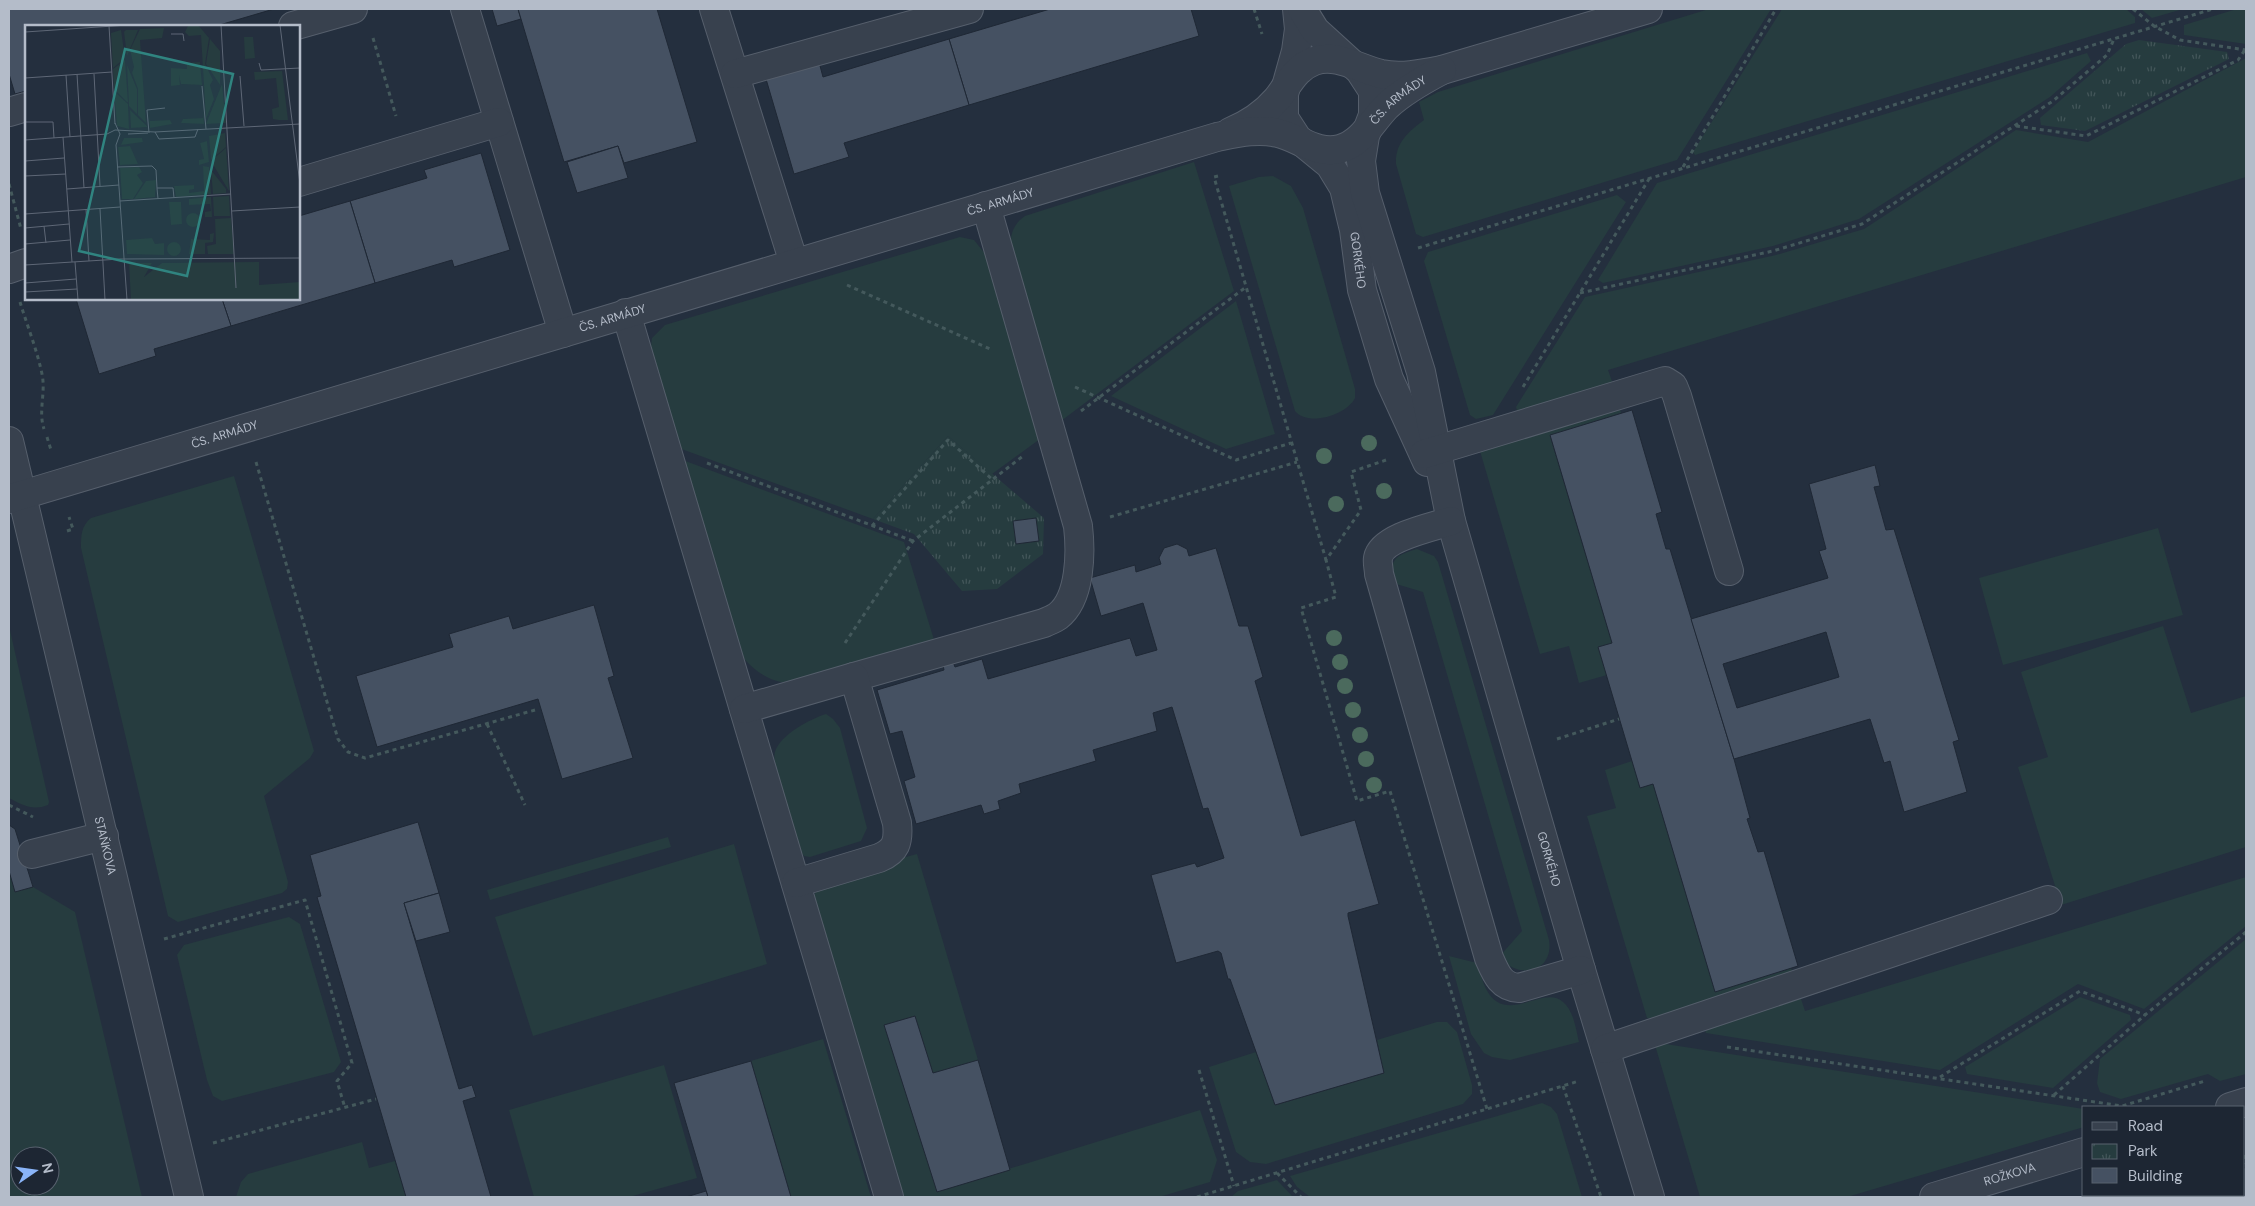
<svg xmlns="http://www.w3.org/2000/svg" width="2255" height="1206" viewBox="0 0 2255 1206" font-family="'DM Sans',sans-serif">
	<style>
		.green { fill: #263c3f; fill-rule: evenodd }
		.park { fill: url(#park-tufts) }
		.building { fill: #455162; stroke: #1f2835; fill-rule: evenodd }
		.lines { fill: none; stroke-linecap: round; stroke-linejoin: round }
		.minor-casing { stroke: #565f6c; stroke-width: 30 }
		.path { stroke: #44595c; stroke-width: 3; stroke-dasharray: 4 4; stroke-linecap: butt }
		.minor { stroke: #38414e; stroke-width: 28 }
		.tree { fill: #4b6a5d }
		.labels { text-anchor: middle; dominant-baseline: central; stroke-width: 4.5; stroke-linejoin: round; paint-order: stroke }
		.street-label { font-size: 12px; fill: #b4bcc9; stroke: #1d2633 }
		.inset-road { fill: none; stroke: #5e6776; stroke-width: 1 }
		.view { fill: #308480; fill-opacity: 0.15; stroke: #308480; stroke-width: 2.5 }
		.inset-edge { fill: none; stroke: #b4bcc9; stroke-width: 2.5 }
	</style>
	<defs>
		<pattern id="park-tufts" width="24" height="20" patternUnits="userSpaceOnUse" patternTransform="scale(1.25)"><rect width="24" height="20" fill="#263c3f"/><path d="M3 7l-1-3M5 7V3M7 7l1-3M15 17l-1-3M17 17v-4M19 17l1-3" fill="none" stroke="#435659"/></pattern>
	</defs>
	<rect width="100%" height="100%" fill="#242f3e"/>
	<!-- green -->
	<g class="green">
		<path d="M1709 9H1771L1677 160 1423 237 1416 234 1396 164C1395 143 1408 132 1424 120L1419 102 1438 92Z"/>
		<path d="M1782 9H2126L2135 17V23L1695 155 1693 152Z"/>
		<path d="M2141 9H2183L2152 18Z"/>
		<path d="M2237 9H2246V44L2184 35V25Z"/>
		<path d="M2087 53 2091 61 2050 97 1859 219 1773 246 1603 283 1598 280 1657 183Z"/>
		<path d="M2246 58V177L1608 370 1613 384 1518 413 1516 407 1585 297 1776 255 1864 229 2016 130 2088 142Z"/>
		<path d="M1194 162 1234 291 1061 421 1011 245C1010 232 1015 223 1025 216Z"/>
		<path d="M1273 176 1291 186 1303 208 1355 389V398C1347 415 1308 427 1295 411L1229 186 1259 177Z"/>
		<path d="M1617 195 1626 202 1493 415 1476 419 1470 415 1424 261 1428 252Z"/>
		<path d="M960 237 974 240 986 255 1040 439 992 474 948 436 873 519 676 447 650 354 652 338 665 325Z"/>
		<path d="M1236 301 1275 434 1226 449 1111 396Z"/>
		<path d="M1618 402 1621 413 1550 436 1612 643 1607 675 1579 683 1569 646 1540 654 1480 451Z"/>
		<path d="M680 459 904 542 935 643 791 684C768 681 755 672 740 654Z"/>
		<path d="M234 476 314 751 310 758 264 796 288 882 287 889 282 893 178 922 168 916 81 548C81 536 81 526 91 518Z"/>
		<path d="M2158 528 2183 615 2003 665 1979 578Z"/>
		<path d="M1417 549 1434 556 1438 562 1549 940C1554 973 1518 980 1499 957L1522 931 1423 592 1393 583C1390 559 1394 556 1417 549Z"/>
		<path d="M9 626 49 802 48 805C33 811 22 805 9 798Z"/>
		<path d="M2163 626 2191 713 2246 696V847L2061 905 2018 767 2048 757 2021 672Z"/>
		<path d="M826 714 833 719 840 728 867 828 861 841 810 857 804 856 800 851C794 831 770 768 775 752 780 735 810 719 826 714Z"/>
		<path d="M1632 761 1640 788 1653 784 1715 992 1791 968 1794 976 1653 1018H1647L1587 816 1616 808 1605 770Z"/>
		<path d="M9 825 15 829 33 887 75 912 142 1197H9ZM20 1156H50V1186H20Z"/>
		<path d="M668 837 671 847 490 900 487 890Z"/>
		<path d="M734 844 767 964 533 1036 495 917Z"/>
		<path d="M917 854 978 1060 933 1073 915 1016 884 1025 937 1191 1200 1110 1217 1160 1210 1182 1159 1197H900L811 898 829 878Z"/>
		<path d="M2246 877V926L2144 1009 2078 984 1940 1070 1706 1033 1703 1026 1800 996 1805 1011Z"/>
		<path d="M289 917 300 924 341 1062 334 1072 222 1101 213 1096 207 1080 177 955 184 945Z"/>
		<path d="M2246 939V1074L2220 1081 2208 1074 2121 1099 2100 1092 2097 1083 2100 1059Z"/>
		<path d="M1449 956 1477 963C1480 971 1482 981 1486 989 1506 1027 1543 984 1563 1002 1574 1011 1576 1030 1579 1042L1510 1060 1492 1057 1484 1053 1471 1034Z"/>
		<path d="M2080 997 2130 1015 2131 1020 2053 1088 1967 1074 1965 1067Z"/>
		<path d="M1437 1022H1447L1457 1032 1472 1085V1094L1463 1104 1266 1164 1250 1162 1236 1152 1209 1067 1256 1052 1276 1105 1384 1073 1377 1040Z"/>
		<path d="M823 1039 871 1197H791L751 1061Z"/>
		<path d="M1659 1043 2084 1109V1127L1847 1197H1700L1655 1045Z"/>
		<path d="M664 1065 697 1178 629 1197H534L509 1110Z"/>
		<path d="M1542 1103 1551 1107 1557 1114 1582 1197H1310L1297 1187 1290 1176Z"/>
		<path d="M362 1142 369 1168 395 1161 406 1197H236L241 1182 248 1174Z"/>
		<path d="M1277 1180 1293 1197H1231L1238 1191Z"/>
	</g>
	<!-- park -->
	<g class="park">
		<path d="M2139 40 2227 52 2229 59 2085 131 2041 125 2040 118 2126 44Z"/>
		<path d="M948 436 1044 518 1043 554 997 589 962 591 914 534 873 519Z"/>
	</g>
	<!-- building -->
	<g class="building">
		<path d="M9 9H274L216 26H26V91L15 94 9 74Z"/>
		<path d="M492 9H518L521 19 497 26Z"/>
		<path d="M518 9H657L697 142 624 163 618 146 564 162Z"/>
		<path d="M1050 9H1191L1199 36 969 105 949 39Z"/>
		<path d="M949 39 969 105 844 143 849 157 794 174 766 79 819 62 823 77Z"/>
		<path d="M618 146 628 178 577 193 567 162Z"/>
		<path d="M481 153 510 250 454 267 452 260 375 283 350 201 427 178 424 170Z"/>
		<path d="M350 201 375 283 231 326 222 299H299V216Z"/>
		<path d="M76 299H222L231 326 154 349 156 356 99 374Z"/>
		<path d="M1632 410 1662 512 1656 514 1666 549H1670L1734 759 1750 818 1747 819 1758 852 1764 851 1798 966 1715 992 1653 784 1640 788 1598 647 1612 643 1550 435Z"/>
		<path d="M1875 465 1880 486 1874 487 1886 530 1894 529 1959 740 1953 742 1967 792 1904 812 1890 761 1884 763 1870 719 1734 759 1691 619 1828 578 1819 551 1826 549 1809 484ZM1826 632 1839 677 1737 708 1723 664Z"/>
		<path d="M1036 518 1039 541 1016 544 1013 521Z"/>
		<path d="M1177 544 1187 549 1189 556 1216 548 1239 626H1248L1263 677 1255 681 1301 836 1355 820 1379 904 1348 913V916L1384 1073 1275 1105 1230 979H1228L1221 953 1218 951 1176 963 1151 875 1195 863 1197 867 1224 858 1208 808 1203 809 1172 707 1153 713 1157 731 1093 750 1096 761 1019 784 1021 793 998 801 1000 809 984 814 981 805 916 824 904 781 915 777 902 731 890 734 877 690 944 670 943 665 953 662 955 667 982 659 988 679 1130 638 1136 656 1157 650 1143 603 1101 616 1090 578 1135 565 1136 572 1161 564 1159 558 1164 548Z"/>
		<path d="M594 605 614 676 608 678 633 758 562 779 538 699 377 747 356 676 453 647 449 634 509 616 513 629Z"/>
		<path d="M418 822 439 893 404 903 459 1089 472 1085 476 1097 463 1101 491 1197H406L317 897 321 896 310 855Z"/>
		<path d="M9 825 15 829 33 887 15 892 9 871Z"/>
		<path d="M439 893 450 932 416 941 404 903Z"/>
		<path d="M915 1016 933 1073 978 1060 1010 1170 937 1192 884 1025Z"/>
		<path d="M751 1061 791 1197H708L674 1083Z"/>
		<path d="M2246 1167V1197H2222V1195H2244V1168Z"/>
		<path d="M706 1191 708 1197H686Z"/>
	</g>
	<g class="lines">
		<defs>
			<g id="minor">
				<path d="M465 9 563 333"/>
				<path d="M714 9 794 263"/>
				<path id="s1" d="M1297 9 1299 29 1296 51 1284 94V118L1297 138 1330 165 1344 188 1354 230 1362 290 1389 379 1427 462"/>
				<path id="s2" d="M1302 9 1315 30 1360 71 1373 91V115L1365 136 1361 161 1365 193 1421 372 1451 521 1581 970 1650 1197"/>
				<path d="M293 26 353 9"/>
				<path d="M735 74 969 9"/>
				<path d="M9 112 26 107"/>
				<path d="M1230 132C1247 125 1265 113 1277 99 1289 84 1295 68 1314 61 1337 53 1359 69 1381 74 1401 78 1421 74 1442 70L1648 9"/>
				<path d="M299 182 499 122"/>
				<path d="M9 269 26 263"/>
				<path d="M626 313 889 1197"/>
				<path id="s3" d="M9 441 189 1197"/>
				<path d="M1424 454 1665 381 1673 386 1677 396 1729 571"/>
				<path id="s4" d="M9 499 1217 137C1237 133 1258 128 1278 133 1299 138 1317 155 1340 149 1362 143 1372 121 1387 106 1403 91 1423 80 1442 70"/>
				<path d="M1451 521C1433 527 1382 537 1378 558 1377 563 1379 569 1379 574L1489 958C1496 974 1501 987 1519 988L1581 970"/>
				<path d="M854 677 1044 623C1048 621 1054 619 1058 616 1081 598 1081 552 1078 526L986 206"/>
				<path d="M744 709 854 677 897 823C899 842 896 851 879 858L796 883"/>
				<path d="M32 854 104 836"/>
				<path d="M1605 1049 2048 900"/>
				<path d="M2230 1107 2246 1102"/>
				<path id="s5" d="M1934 1197 2084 1152"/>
			</g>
		</defs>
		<!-- minor casing -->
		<use href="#minor" class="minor-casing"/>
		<!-- path -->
		<g class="path">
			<path d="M1254 9 1262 34"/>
			<path d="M2133 9 2154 26 2180 40 2246 50"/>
			<path d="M373 38 396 116"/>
			<path d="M2016 126 2086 136 2238 60 2245 50"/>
			<path d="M1683 167 1776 9"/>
			<path d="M1218 176 1214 177 1326 560"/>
			<path d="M9 184 21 229"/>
			<path d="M1418 248 2213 9"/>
			<path d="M847 285 990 349"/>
			<path d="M1580 293 1773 251 1862 224 2053 101 2107 55 2114 39"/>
			<path d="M20 302C27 325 37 350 42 374 46 393 38 411 44 429"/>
			<path d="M1075 387 1236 460 1291 443"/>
			<path d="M1523 387 1649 179"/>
			<path d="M1081 411 1246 287"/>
			<path d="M47 437 51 450"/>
			<path d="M1386 460 1351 472 1361 510 1326 560 1336 597 1301 608 1357 801 1390 791 1487 1109"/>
			<path d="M256 462 338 739 348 752 365 758 535 710"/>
			<path d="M707 463 913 541"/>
			<path d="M1110 517 1297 462"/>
			<path d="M872 526 948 440 993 480"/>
			<path d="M67 531 73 529 69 517"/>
			<path d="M845 643 913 541 1023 456"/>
			<path d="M487 724 525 805"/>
			<path d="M1557 739 1619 719"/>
			<path d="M9 805 33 817"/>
			<path d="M164 939 305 900 352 1063 337 1081 345 1108"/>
			<path d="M1727 1047 2122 1106 2205 1081"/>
			<path d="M1199 1070 1234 1186"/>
			<path d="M1940 1077 2080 991 2145 1015"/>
			<path d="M1563 1086 1601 1197"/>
			<path d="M2054 1095 2145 1015 2246 932"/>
			<path d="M213 1143 376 1099"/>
			<path d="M2244 1155 2246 1164"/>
			<path d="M1277 1173 1301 1197"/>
			<path d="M1197 1197 1579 1081"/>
		</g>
		<!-- minor -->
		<use href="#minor" class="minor"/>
	</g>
	<!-- trees -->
	<g class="tree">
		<circle cx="1369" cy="443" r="8"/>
		<circle cx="1324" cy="456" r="8"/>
		<circle cx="1384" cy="491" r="8"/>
		<circle cx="1336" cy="504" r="8"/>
		<circle cx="1334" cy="638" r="8"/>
		<circle cx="1340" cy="662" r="8"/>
		<circle cx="1345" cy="686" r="8"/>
		<circle cx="1353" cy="710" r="8"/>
		<circle cx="1360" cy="735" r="8"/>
		<circle cx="1366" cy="759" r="8"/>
		<circle cx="1374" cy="785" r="8"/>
	</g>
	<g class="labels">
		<!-- street labels -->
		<g class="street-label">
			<text stroke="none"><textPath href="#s4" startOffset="1465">ČS. ARMÁDY</textPath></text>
			<text stroke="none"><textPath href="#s4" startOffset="1035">ČS. ARMÁDY</textPath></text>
			<text stroke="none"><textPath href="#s1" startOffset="278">GORKÉHO</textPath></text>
			<text stroke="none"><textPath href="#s4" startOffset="630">ČS. ARMÁDY</textPath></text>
			<text stroke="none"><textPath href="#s4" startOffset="225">ČS. ARMÁDY</textPath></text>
			<text stroke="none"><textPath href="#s3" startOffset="416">STAŇKOVA</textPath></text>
			<text stroke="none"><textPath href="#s2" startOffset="905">GORKÉHO</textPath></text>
			<text stroke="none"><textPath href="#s5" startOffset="79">ROŽKOVA</textPath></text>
		</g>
	</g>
	<!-- overview -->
	<g transform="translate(25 25)">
		<rect width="275" height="275" fill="#242f3e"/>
		<path d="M173 0 184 13 180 39 188 55 185 60 189 74 181 94 176 10 164 11 160 7 163 1ZM139 3 137 13 115 15 121 98 113 90V64L107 48 109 42 105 25 115 4ZM96 5 100 33 88 43 86 8ZM101 5H113L102 31 99 7ZM219 12H228L230 33 220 34ZM185 14 195 26V60L181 39ZM100 35 103 77H102L89 64 88 44ZM175 37 177 60 156 59 154 50 155 60 146 61V43L162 44V38ZM102 40 112 64V89L104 81ZM257 46 263 95H254L248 94 247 84 254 82 251 53 230 55 229 47ZM197 59 201 98 181 99ZM89 66 103 79 104 104 92 101ZM105 85 122 101V102L106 103ZM178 85 179 99 156 98 158 94 178 93ZM124 89 125 96 145 95 147 99 125 103ZM200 108 201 122 186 135 184 111ZM99 113H117L118 117 96 120ZM182 116 184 137 174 140V135L179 134 175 118ZM105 121 113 139 95 140 93 122ZM201 123 204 166 186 136ZM178 141 184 142 186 169 151 172 149 161 169 160V164L164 165V168L179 166ZM114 142 117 147 112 150 118 158 108 174H97L95 143ZM186 145 201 164V168L188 169ZM131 155 130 172 109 174 121 156ZM204 171 205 191H189L188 172ZM186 172 187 192H180V187L186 186 185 179 164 180V174ZM144 177H156L157 199 146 200ZM161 195a7 7 0 1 1 14 0a7 7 0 1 1-14 0ZM206 193 209 229H183L182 221 191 219 190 194ZM189 208 188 217 180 218V229H164L166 214 185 215V209ZM127 213 130 219 139 218V230L102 229 101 215ZM142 224a7 7 0 1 1 14 0a7 7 0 1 1-14 0ZM234 237V260L275 257V275H106L104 238H127L119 252 137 238Z" fill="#263c3f"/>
		<path class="inset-road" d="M196 0 211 263M255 0 275 159M84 1 90 99M0 7 103 0M146 9H158L159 16M234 38 236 45 275 43M52 49 59 163M69 49 75 161M41 50 45 112M215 51 219 101M0 53 87 47M177 61 181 104M0 97H28L29 113M90 98 95 109 91 120 102 275M130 107 134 114 170 112 173 104M124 108 122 85 140 83M103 109 123 108M38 112 47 237M0 115 82 109 90 105 130 107 275 99M0 136 39 133M92 142 127 141 131 145 132 163M0 151 41 149M42 164 94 160M133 174 132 163H148L149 173M95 176 206 169M61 184 64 236M75 184 80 275M207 186 275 182M0 189 95 182M19 201 21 218M0 203 44 199M0 219 45 215M50 237 53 275M0 240 95 234 275 233M0 258 51 254M0 267 52 264"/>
		<path class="view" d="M100 24 208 49 162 251 54 226Z"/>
		<rect width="275" height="275" class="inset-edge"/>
	</g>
	<!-- border -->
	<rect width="2255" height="1206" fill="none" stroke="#b4bcc9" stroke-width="20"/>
	<!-- legend -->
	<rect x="2082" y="1106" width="162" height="90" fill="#1d2633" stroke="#59626f"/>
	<rect x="2092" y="1122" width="25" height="8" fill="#38414e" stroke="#59626f"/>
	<text x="2128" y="1131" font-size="15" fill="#b4bcc9">Road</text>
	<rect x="2092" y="1144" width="25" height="15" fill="url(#park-tufts)" stroke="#59626f"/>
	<text x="2128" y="1156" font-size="15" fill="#b4bcc9">Park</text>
	<rect x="2092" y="1168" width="25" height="15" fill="#455162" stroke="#59626f"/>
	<text x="2128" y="1181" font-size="15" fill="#b4bcc9">Building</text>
	<!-- north arrow -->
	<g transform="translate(35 1171) rotate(77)"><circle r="24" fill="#1d2633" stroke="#59626f"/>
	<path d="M0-4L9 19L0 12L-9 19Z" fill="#8ab4f8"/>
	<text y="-8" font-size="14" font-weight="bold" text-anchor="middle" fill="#b4bcc9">N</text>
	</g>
</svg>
